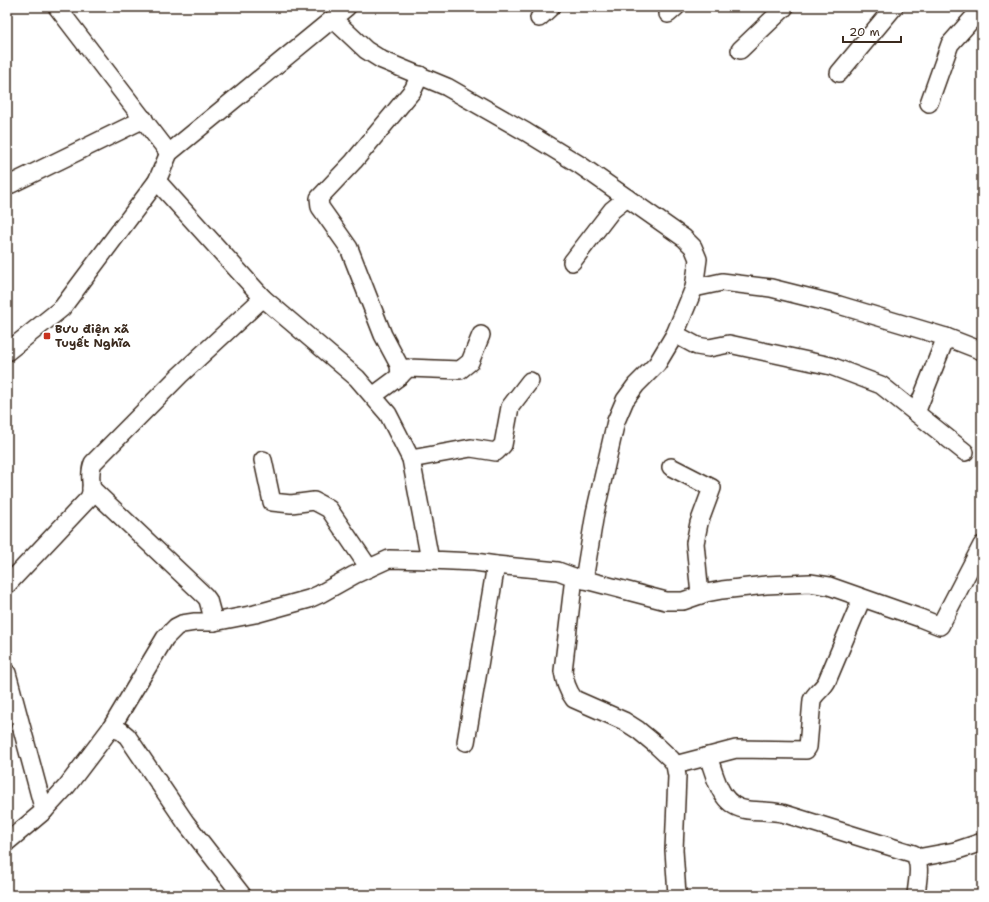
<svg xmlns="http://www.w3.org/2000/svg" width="989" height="902" viewBox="0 0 989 902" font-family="'Shantell Sans',sans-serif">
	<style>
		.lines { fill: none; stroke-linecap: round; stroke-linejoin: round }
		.street-casing { stroke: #3b2a1e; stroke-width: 20 }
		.street { stroke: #fff; stroke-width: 17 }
		.poi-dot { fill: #c8321e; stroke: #fff; stroke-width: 1.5 }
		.labels { text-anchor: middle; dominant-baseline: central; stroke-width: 3.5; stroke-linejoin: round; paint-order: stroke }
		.poi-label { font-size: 12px; font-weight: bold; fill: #3b2a1e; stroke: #fff; text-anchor: start }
	</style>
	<rect width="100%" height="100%" fill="#fff"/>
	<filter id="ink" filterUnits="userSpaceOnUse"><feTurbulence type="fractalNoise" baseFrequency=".025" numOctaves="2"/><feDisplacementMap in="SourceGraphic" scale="8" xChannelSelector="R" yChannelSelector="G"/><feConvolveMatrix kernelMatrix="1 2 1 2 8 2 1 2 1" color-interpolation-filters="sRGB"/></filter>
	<g filter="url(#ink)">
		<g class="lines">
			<defs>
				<g id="street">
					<path d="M57 7 169 153"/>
					<path d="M668 14 676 7"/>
					<path d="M539 18 551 7"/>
					<path d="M333 19 366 50 382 60 447 87 526 132 580 165 684 238 693 247 698 259 694 288 675 334 657 364 636 385 625 400 616 421 595 513 584 580"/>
					<path d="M740 50 785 7"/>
					<path d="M839 73 894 7"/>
					<path d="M929 103 950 44 982 8"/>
					<path d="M157 181 263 298 357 378 388 414 411 459 430 560 475 562 496 565 558 571 574 577 666 601H683L706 593 722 590 766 585 810 583 829 586 920 618 940 626 982 545"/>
					<path d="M7 186 144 119"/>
					<path d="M572 262 612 210 627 198"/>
					<path d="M694 288 722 282 771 288 839 305 946 337 982 351"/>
					<path d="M675 334 697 346 709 348 729 344 831 366 881 385 965 452"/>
					<path d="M7 352 62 308 157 181 169 153 347 7"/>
					<path d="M400 376 408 368 460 370 470 362 481 335"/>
					<path d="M373 396 400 376 399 365 383 335 349 248 320 207 319 198 354 161 413 90 420 75"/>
					<path d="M916 413 946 337"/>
					<path d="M411 459 471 448 496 452 503 445 510 407 530 381"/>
					<path d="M263 460 272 502 291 504 314 501 329 509 369 568"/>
					<path d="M671 467 712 488 699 523 695 543 700 595"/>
					<path d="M91 488 205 596 208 600 214 622"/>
					<path d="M574 577 563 671C565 681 567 690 574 699L624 721 638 730 655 744 671 759 675 765 677 776 674 850 677 895"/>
					<path d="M7 585 89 498C95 487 87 477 93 463L180 375 263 298"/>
					<path d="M7 673 44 811 7 842"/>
					<path d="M111 728 121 731 127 736 186 823 242 895"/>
					<path d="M466 742 496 565"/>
					<path d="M708 756C716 778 720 807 748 810 759 811 770 811 782 813L914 854C922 865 917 882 916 895"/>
					<path d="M675 765 736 749 806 750 808 747 812 700C816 692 823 689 827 681L862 598"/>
					<path d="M44 811 67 786 111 728 165 638 176 627 182 624 195 622H214L255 614 309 599 320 594 354 575 389 559 430 560"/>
					<path d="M917 858 955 851 982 842"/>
				</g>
			</defs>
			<!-- street casing -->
			<use href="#street" class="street-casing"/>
			<!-- street -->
			<use href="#street" class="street"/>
		</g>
	</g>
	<!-- markers -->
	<rect class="poi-dot" x="43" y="332" width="8" height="8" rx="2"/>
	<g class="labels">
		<!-- poi labels -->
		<g class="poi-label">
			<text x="55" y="329">Bưu điện xã<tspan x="55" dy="14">Tuyết Nghĩa</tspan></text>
		</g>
	</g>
	<!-- margin -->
	<rect width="989" height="902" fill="none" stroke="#fff" stroke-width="24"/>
	<rect x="12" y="12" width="965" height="878" fill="none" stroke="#3b2a1e" stroke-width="1.5" filter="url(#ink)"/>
	<!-- scale -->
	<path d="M843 36v6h58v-6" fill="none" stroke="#3b2a1e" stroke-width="2"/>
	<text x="849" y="36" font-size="12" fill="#3b2a1e" stroke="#ffffff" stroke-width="3" paint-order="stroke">20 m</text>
</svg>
